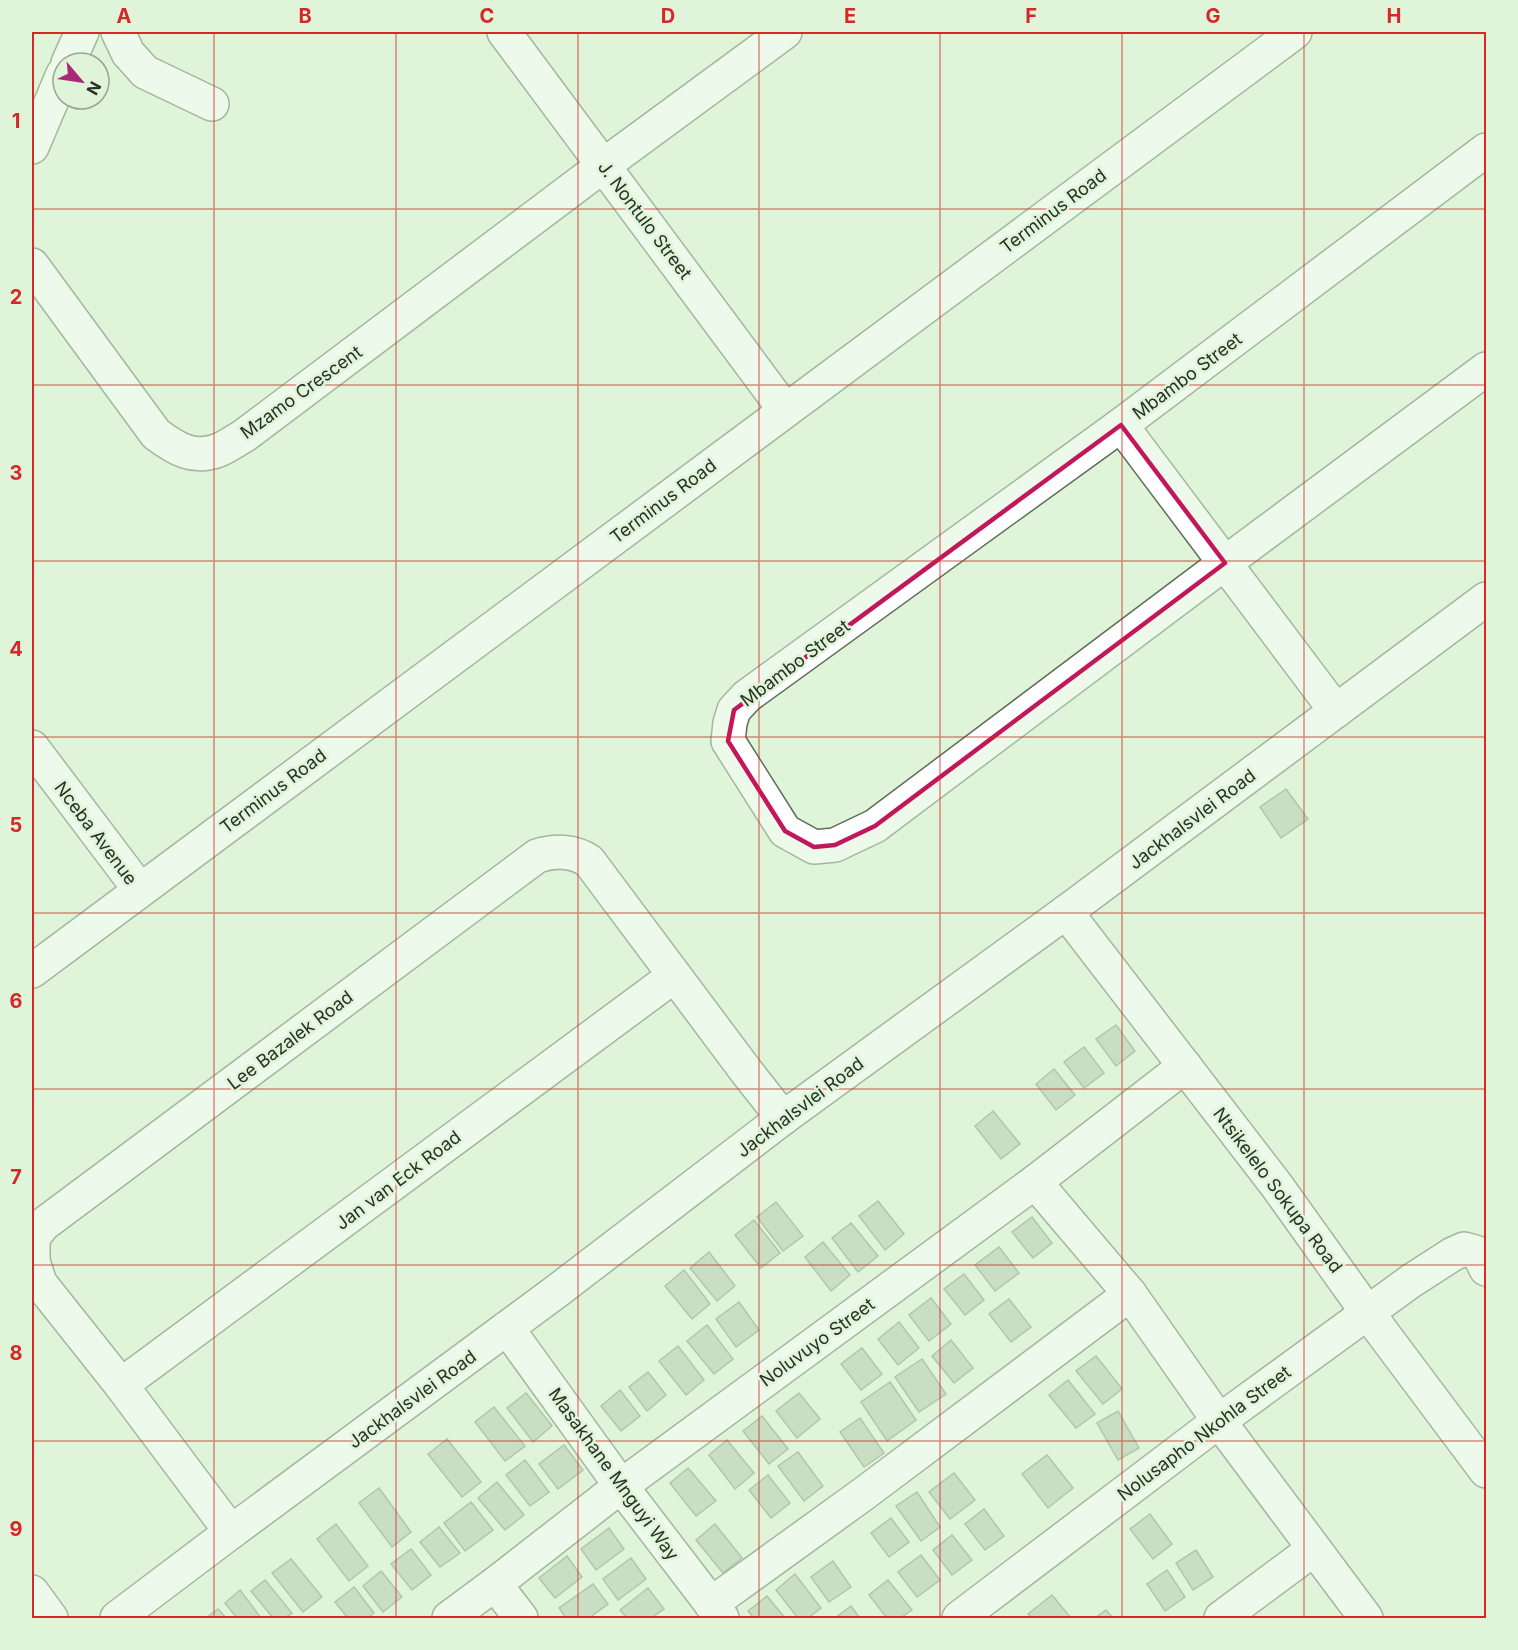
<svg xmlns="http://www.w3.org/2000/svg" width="1518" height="1650" viewBox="0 0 1518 1650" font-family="Inter,sans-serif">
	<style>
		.building { fill: #b0c4a9; stroke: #7b8e75; stroke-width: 1.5 }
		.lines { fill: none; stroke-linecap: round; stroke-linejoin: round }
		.minor-casing { stroke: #5c6e56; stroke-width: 36 }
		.minor { stroke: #fff; stroke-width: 33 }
		.marked { fill: none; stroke: #c2185b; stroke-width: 4.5; stroke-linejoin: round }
		.grid { fill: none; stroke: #d62828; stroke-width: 1.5; stroke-opacity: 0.55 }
		.labels { text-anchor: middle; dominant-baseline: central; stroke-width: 5; stroke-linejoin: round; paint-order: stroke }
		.street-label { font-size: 18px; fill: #293126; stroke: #dff4d8 }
		.neatline { fill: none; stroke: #d62828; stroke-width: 2 }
		.grid-label { font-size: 20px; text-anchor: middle; font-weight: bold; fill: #d62828 }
	</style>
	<rect width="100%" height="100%" fill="#dff4d8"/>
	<!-- building -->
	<g class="building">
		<path d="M1286 789 1308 819 1281 838 1260 807Z"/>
		<path d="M1116 1025 1135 1051 1116 1066 1096 1039Z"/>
		<path d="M1084 1047 1104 1073 1084 1088 1064 1062Z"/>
		<path d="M1054 1069 1075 1095 1056 1110 1036 1084Z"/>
		<path d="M993 1111 1020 1144 1001 1159 975 1126Z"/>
		<path d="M878 1201 904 1234 885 1250 859 1216Z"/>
		<path d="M776 1202 803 1236 783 1251 757 1217Z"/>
		<path d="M1032 1217 1052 1243 1033 1258 1012 1232Z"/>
		<path d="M754 1220 780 1253 761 1268 735 1235Z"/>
		<path d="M851 1223 878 1256 858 1272 832 1238Z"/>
		<path d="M823 1242 850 1275 831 1291 805 1257Z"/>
		<path d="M999 1247 1019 1273 995 1291 975 1265Z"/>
		<path d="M709 1252 735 1286 717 1301 690 1268Z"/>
		<path d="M684 1270 710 1304 692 1319 665 1286Z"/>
		<path d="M964 1274 984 1300 965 1315 944 1289Z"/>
		<path d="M931 1298 951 1324 929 1341 909 1315Z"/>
		<path d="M1009 1299 1031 1327 1011 1342 989 1314Z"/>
		<path d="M739 1302 759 1330 736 1347 716 1319Z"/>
		<path d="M899 1322 919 1348 898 1365 878 1339Z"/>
		<path d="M707 1325 733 1359 714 1374 687 1341Z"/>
		<path d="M951 1340 973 1368 954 1383 932 1356Z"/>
		<path d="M678 1346 704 1380 686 1395 659 1361Z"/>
		<path d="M862 1348 882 1374 861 1390 841 1364Z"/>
		<path d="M1096 1356 1122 1389 1103 1404 1076 1371Z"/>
		<path d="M922 1359 946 1394 919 1412 895 1377Z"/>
		<path d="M648 1372 666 1395 647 1411 629 1387Z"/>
		<path d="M1068 1380 1095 1414 1076 1428 1049 1395Z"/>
		<path d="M890 1382 916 1420 887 1441 861 1402Z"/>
		<path d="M620 1390 640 1416 621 1431 601 1406Z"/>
		<path d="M526 1393 552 1426 533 1442 507 1408Z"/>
		<path d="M799 1393 820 1419 797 1438 776 1411Z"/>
		<path d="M494 1407 525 1446 505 1461 475 1422Z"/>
		<path d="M1118 1411 1139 1448 1118 1460 1097 1423Z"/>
		<path d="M762 1416 788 1449 769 1464 743 1431Z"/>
		<path d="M860 1418 884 1453 864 1467 840 1432Z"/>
		<path d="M447 1439 481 1482 462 1497 428 1454Z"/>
		<path d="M727 1440 754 1473 735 1489 709 1455Z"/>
		<path d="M564 1445 583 1470 558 1489 539 1464Z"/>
		<path d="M798 1452 823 1486 804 1501 778 1466Z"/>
		<path d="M1047 1455 1073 1488 1048 1508 1022 1474Z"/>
		<path d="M525 1460 549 1492 530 1506 506 1475Z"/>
		<path d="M688 1468 716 1501 696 1516 670 1483Z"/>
		<path d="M954 1473 975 1500 950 1519 929 1492Z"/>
		<path d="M768 1475 790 1503 771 1518 749 1490Z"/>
		<path d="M497 1482 524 1515 505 1530 478 1498Z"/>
		<path d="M379 1488 411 1532 392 1547 359 1503Z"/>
		<path d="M917 1492 940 1527 921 1541 896 1506Z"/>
		<path d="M471 1502 493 1530 465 1551 444 1523Z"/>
		<path d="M984 1509 1004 1536 985 1550 965 1524Z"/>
		<path d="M1150 1514 1172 1544 1153 1559 1130 1529Z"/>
		<path d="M891 1518 909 1542 889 1557 871 1533Z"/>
		<path d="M336 1524 368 1566 349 1581 317 1539Z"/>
		<path d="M715 1524 742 1558 723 1573 696 1540Z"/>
		<path d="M439 1527 460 1553 440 1567 420 1542Z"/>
		<path d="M609 1528 624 1549 596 1570 581 1549Z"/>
		<path d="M952 1535 972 1560 952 1575 933 1550Z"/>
		<path d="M411 1549 431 1575 412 1590 391 1564Z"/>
		<path d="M1196 1550 1213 1577 1193 1590 1176 1563Z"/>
		<path d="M921 1555 940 1580 917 1597 898 1572Z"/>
		<path d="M567 1556 582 1577 555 1598 539 1578Z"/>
		<path d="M631 1558 646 1579 618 1600 603 1579Z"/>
		<path d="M291 1559 322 1597 303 1612 272 1573Z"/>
		<path d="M833 1561 851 1587 829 1602 811 1577Z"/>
		<path d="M1167 1570 1185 1597 1165 1611 1147 1584Z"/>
		<path d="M381 1571 402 1597 383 1612 363 1586Z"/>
		<path d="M795 1574 821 1608 808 1618H798L776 1590Z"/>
		<path d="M265 1580 292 1613 285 1618H273L251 1591Z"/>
		<path d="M888 1580 912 1610 900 1618H887L869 1595Z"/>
		<path d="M593 1584 608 1604 589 1618H566L559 1608Z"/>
		<path d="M354 1587 374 1613 368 1618H348L335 1602Z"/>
		<path d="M648 1588 664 1609 651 1618H627L620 1610Z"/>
		<path d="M240 1590 261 1618H237L225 1603Z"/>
		<path d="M1052 1595 1071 1618H1032L1028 1614Z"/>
		<path d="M767 1596 785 1618H754L748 1611Z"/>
		<path d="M851 1606 860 1618H835Z"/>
		<path d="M218 1609 226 1618H206Z"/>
		<path d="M1106 1610 1113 1618H1095Z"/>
	</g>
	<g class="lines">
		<defs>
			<g id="minor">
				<path d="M118 32 128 53 145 72 212 104"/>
				<path d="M504 32 785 410"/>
				<path d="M68 63 82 32"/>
				<path d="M32 147 63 74"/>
				<path d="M1486 150 1121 425 747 696 734 710 730 723 728 741 785 831 814 847 835 845 875 826 1225 563 1486 369"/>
				<path d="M32 265 156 434C176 449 194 460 219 450 228 446 237 440 245 435L604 165 785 32"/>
				<path d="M1121 425 1336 711"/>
				<path d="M32 747 140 890"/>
				<path d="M1066 912 1277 1186 1367 1312 1486 1471"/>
				<path d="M32 971 1295 32"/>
				<path d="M1035 1182 1130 1294 1219 1421 1366 1618"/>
				<path d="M507 1328 621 1486 722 1618"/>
				<path d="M121 1385 674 976"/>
				<path d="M231 1532 121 1385 40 1283 33 1261V1245L34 1236 44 1224 537 856C555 850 574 851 589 861L746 1071 783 1118"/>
				<path d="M495 1584 521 1618"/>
				<path d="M32 1592 51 1618"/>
				<path d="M711 1604 862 1495 1130 1294"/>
				<path d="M117 1618 231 1532 557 1291 783 1118 1066 912 1486 599"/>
				<path d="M449 1618 495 1584 621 1486 1035 1182 1185 1066"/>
				<path d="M959 1618 1219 1421 1411 1281 1453 1254 1464 1249 1475 1252 1479 1255 1486 1269"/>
				<path d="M1221 1618 1314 1549"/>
			</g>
		</defs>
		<!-- minor casing -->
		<use href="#minor" class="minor-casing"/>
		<!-- minor -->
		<use href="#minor" class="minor"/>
	</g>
	<!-- marked area -->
	<path d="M0 0H1518V1650H0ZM1121 425 1225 563 875 826 835 845 814 847 785 831 728 741 734 710Z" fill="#dff4d8" fill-opacity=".55" fill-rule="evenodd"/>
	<path class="marked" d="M1121 425 1225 563 875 826 835 845 814 847 785 831 728 741 734 710Z"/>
	<!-- grid -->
	<path class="grid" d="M214 32V1618M396 32V1618M578 32V1618M759 32V1618M940 32V1618M1122 32V1618M1304 32V1618M32 209H1486M32 385H1486M32 561H1486M32 737H1486M32 913H1486M32 1089H1486M32 1265H1486M32 1441H1486"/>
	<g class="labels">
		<!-- street labels -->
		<g class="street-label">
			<text transform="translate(1053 211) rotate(-37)">Terminus Road</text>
			<text transform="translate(645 220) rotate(53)">J. Nontulo Street</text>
			<text transform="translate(1187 376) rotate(-37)">Mbambo Street</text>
			<text transform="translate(301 392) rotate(-36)">Mzamo Crescent</text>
			<text transform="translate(663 501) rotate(-37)">Terminus Road</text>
			<text transform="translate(795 663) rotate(-37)">Mbambo Street</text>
			<text transform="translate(273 791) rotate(-37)">Terminus Road</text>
			<text transform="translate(1192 819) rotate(-37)">Jackhalsvlei Road</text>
			<text transform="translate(96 833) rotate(53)">Nceba Avenue</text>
			<text transform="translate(290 1040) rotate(-37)">Lee Bazalek Road</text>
			<text transform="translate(800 1107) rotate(-37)">Jackhalsvlei Road</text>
			<text transform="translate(398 1180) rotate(-37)">Jan van Eck Road</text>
			<text transform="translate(1278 1190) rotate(53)">Ntsikelelo Sokupa Road</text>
			<text transform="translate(817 1342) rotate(-36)">Noluvuyo Street</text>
			<text transform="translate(412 1399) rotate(-36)">Jackhalsvlei Road</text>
			<text transform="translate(1204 1433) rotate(-37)">Nolusapho Nkohla Street</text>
			<text transform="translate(614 1474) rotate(54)">Masakhane Mnguyi Way</text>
		</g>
	</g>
	<!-- border -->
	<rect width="1518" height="1650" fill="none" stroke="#dff4d8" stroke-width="66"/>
	<!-- north arrow -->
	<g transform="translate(81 81) rotate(119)"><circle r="28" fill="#dff4d8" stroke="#96a691" stroke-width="1.5"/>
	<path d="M0-4.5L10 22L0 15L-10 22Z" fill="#a92978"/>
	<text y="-9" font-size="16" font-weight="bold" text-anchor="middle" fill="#293126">N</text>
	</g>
	<rect x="33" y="33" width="1452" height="1584" class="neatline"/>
	<g class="grid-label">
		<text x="124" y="23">A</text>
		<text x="305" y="23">B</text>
		<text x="487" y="23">C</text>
		<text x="668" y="23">D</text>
		<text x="850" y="23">E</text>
		<text x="1031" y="23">F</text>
		<text x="1213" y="23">G</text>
		<text x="1394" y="23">H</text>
		<text x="16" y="128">1</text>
		<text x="16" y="304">2</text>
		<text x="16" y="480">3</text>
		<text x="16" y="656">4</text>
		<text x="16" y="832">5</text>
		<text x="16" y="1008">6</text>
		<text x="16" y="1184">7</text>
		<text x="16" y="1360">8</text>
		<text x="16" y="1536">9</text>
	</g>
</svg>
